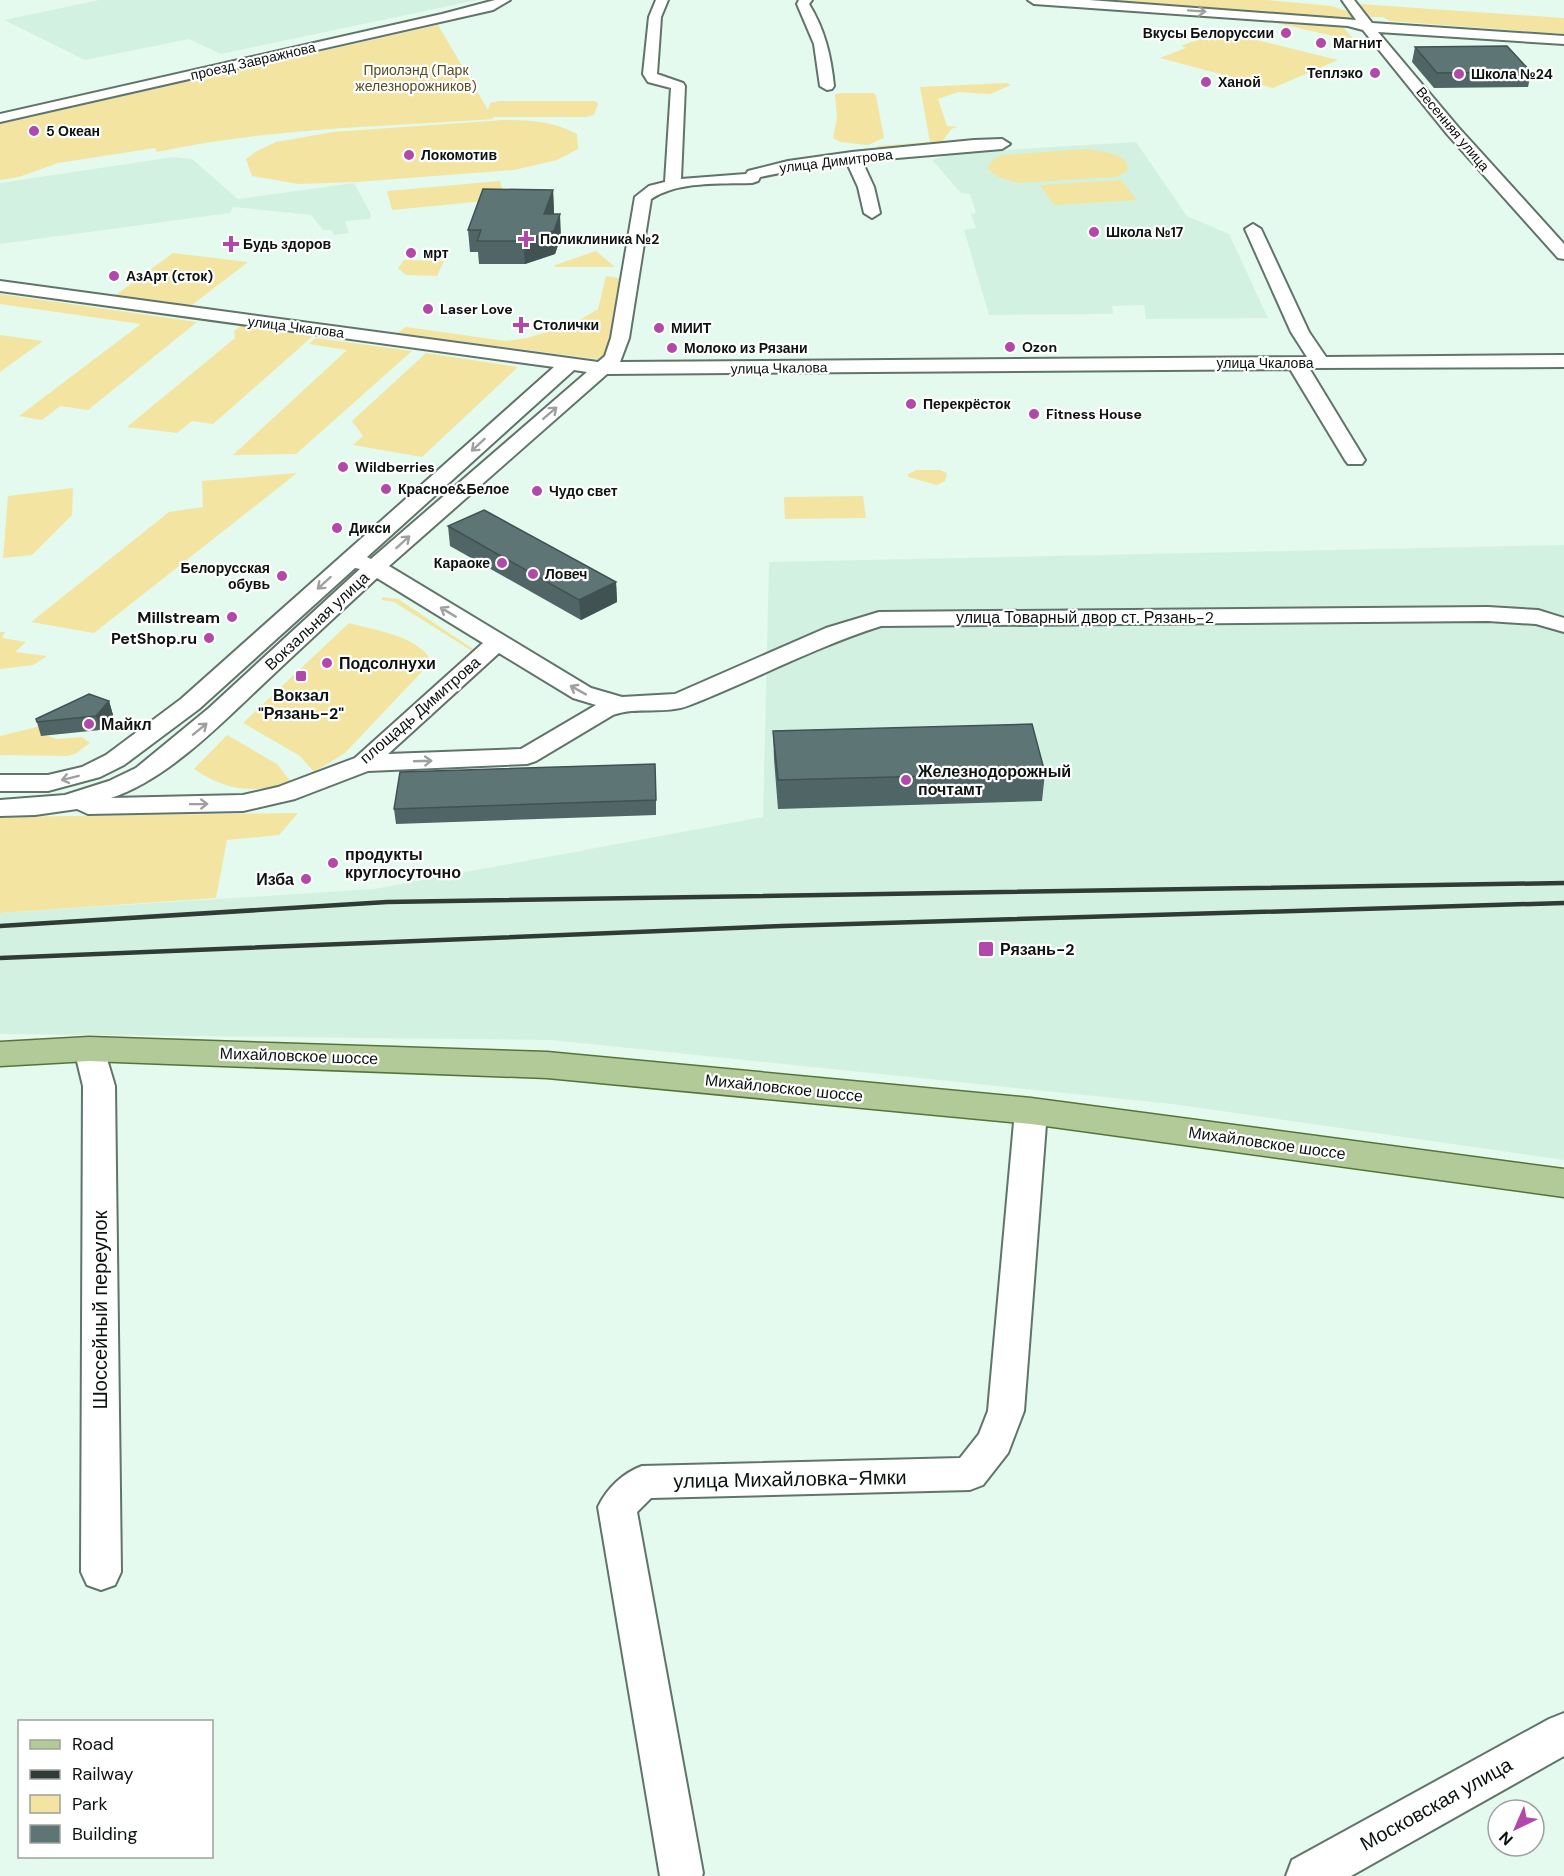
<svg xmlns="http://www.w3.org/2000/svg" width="1564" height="1876" viewBox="0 0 1564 1876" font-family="'DM Sans',sans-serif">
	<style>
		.built { fill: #d3f1e1 }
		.green { fill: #f4e4a1 }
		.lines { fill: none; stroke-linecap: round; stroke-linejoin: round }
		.minor-casing { stroke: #60746a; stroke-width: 4 }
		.major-casing { stroke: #57733a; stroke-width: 3 }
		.minor { fill: #fff; fill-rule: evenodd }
		.major { fill: #b2ca97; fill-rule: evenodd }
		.rail { stroke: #313b36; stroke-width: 4.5 }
		.wall { fill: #506565 }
		.shaded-wall { fill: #415252 }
		.building { fill: #5d7575; stroke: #415252; stroke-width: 1.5 }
		.oneway { stroke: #9ea19f }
		.poi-dot { fill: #b148aa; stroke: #fff; stroke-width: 2 }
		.labels { text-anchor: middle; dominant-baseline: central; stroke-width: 4.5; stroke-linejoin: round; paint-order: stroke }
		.far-poi-label { font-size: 14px; font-weight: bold; fill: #0c1310; stroke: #fff; text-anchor: start }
		.far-street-label { font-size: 14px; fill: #0c1310; stroke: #fff }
		.far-park-label { font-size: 14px; fill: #584e23; stroke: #fff }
		.poi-label { font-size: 16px; font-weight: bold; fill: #0c1310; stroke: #fff; text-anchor: start }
		.street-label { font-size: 16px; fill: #0c1310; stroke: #fff }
		.near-street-label { font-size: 20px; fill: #0c1310; stroke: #fff }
	</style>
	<rect width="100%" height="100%" fill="#e4faee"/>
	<!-- built -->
	<g class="built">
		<path d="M99 0H477L221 54 189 39 85 60 4 20Z"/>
		<path d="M1136 142 1187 216 1229 234 1268 318 1146 319 1144 305 1112 306 1113 314 989 315 964 230 976 228 971 214 976 213 970 194 961 193 932 160 956 153Z"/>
		<path d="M173 157 192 159 238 199 354 183 371 214 370 219 345 221 349 233 334 235 331 230H323L311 215 233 207 230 213 0 244V183Z"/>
		<path d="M1564 545V1160L1172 1104 551 1040 0 1034V913L374 889 763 817 769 562Z"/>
	</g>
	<!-- green -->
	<g class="green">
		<path d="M1059 0H1266L1331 6 1347 11 1352 17 1348 19H1337Z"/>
		<path d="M1359 4 1564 18V34L1390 21 1383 17H1371Z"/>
		<path d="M1272 21 1342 26 1355 41 1272 22Z"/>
		<path d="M438 25 488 110 490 103 500 101H595L598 104 594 115 586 117H493V119C382 127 266 128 157 152L155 148 58 163 19 177 0 180V124Z"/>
		<path d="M1229 33 1338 60 1273 88 1160 58 1186 48 1181 46 1212 34 1220 36Z"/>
		<path d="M1007 83 1011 85 990 94 958 92 938 99 947 126 958 127 951 129 940 145 878 154 877 146 930 142 920 87Z"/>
		<path d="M843 93H874L876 96 884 138 868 145 840 142 833 138 837 118 835 94Z"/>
		<path d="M503 120C529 120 553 121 577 134L578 149 557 160 514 170 356 182 298 184 252 176 246 159 257 151 276 142 333 132Z"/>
		<path d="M1088 149C1101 152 1131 153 1127 171L1116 177 1018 183 998 177 988 169V166L994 159 1003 155Z"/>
		<path d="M1121 180 1137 200 1054 205 1040 185Z"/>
		<path d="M500 181 505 199 392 210 387 191Z"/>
		<path d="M596 251 615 267H555V265Z"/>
		<path d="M173 253 248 262 188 308 113 297Z"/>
		<path d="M404 260 444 261 437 276 406 275 398 268Z"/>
		<path d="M606 276 624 279 614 352 604 360 397 333 406 327 506 341 527 338 573 324 598 309Z"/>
		<path d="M0 294 197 322 88 410 60 406 42 420 19 416 141 324 0 304Z"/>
		<path d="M241 326 313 336 213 424 192 421 177 433 127 427 235 338 234 331Z"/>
		<path d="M0 335 43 341 0 372Z"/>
		<path d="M316 338 412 351 296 454 233 455 347 350 309 344Z"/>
		<path d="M426 353 518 367 422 457 353 445 363 436 352 421Z"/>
		<path d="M917 470H940L947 473 945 481 937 485 908 477V474Z"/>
		<path d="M297 473 94 633 31 622 169 512 203 507 202 481Z"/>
		<path d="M73 488 72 515 32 555 3 558 8 496Z"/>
		<path d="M863 496 866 518 785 519 784 497Z"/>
		<path d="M382 597 398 599 476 651H472L394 602 382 600Z"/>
		<path d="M349 623C377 631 416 635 432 661L345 753 314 772 300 756 243 723Z"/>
		<path d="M0 632H5L2 638 26 642 15 652 47 656 33 665 0 669Z"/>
		<path d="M41 726 42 734 57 739 82 737 90 743 75 754 67 756 0 755V736Z"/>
		<path d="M227 735 277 764 292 783C253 793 228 792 194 769Z"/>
		<path d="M298 813 279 835 227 840 216 898 0 913V817Z"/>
	</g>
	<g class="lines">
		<defs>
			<g id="minor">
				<path d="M495 0H510L493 10 0 122V114L442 14Z"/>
				<path d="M656 0H668L661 17 657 74 683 83 685 86 681 179 746 174 748 171 788 161 852 152 974 140 1002 139 1010 144 1002 149 862 161 874 187 880 213 872 218 864 213 858 187 847 163 805 168 760 177 758 181 752 183C720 184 678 181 651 199L629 338 620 362 1307 357 1291 332 1245 229 1253 224 1261 229 1309 332 1326 357 1564 355V367L1309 368 1365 460 1362 464H1348L1345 460 1290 369 607 374 389 566 591 688 622 697 675 694 826 628 879 612 1488 607 1538 610 1564 618V632L1536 624 1488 621 881 626C815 647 754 680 690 705 666 715 637 706 613 715L536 761 527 764 368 771 295 799 243 811 88 814 77 809 35 815 0 816V800L65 795 109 781 136 768 209 708 360 569 355 568 199 709 124 765 100 777 48 791H0V775H48L82 767 106 755 181 699 554 367 0 291V281L598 362 605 356 611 338 635 197 649 186 665 182 671 88 648 82 643 74 649 17ZM574 370 587 372 371 559 367 557ZM377 578 483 643 355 758 278 787 243 795 111 798C166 780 219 726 260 687 299 650 338 614 377 578ZM499 653 573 698 596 705 521 749 388 754Z"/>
				<path d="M799 0H812L809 4C825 30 831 56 834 86L832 89 827 90 820 86 814 44 797 4Z"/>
				<path d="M1028 0H1089L1356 20 1342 0H1354L1372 23 1564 36V44L1378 32 1458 127 1564 244V259L1558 258 1447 134 1363 30 1348 26 1034 4Z"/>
				<path d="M89 1038 100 1041 104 1049 115 1086 121 1572 115 1585 101 1590 87 1585 81 1572 83 1086 74 1049 78 1041Z"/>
				<path d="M1031 1100 1042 1103 1047 1111 1024 1411 1008 1453 983 1485 970 1490 651 1498 637 1512 703 1873 702 1876H660L598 1507C607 1488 623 1473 642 1466L960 1458 979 1434 988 1411 1015 1111 1020 1103Z"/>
				<path d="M1564 1713V1756L1351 1876H1286L1292 1860 1549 1719Z"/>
			</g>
			<path id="major" d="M89 1037 547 1052 1031 1098 1564 1169V1197L1031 1124 547 1078 89 1061 0 1066V1042Z"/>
		</defs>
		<!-- minor casing -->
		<use href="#minor" class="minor-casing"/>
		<!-- major casing -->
		<use href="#major" class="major-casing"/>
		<!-- minor -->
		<use href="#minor" class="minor"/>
		<!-- major -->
		<use href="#major" class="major"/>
		<!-- rail -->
		<g class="rail">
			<path d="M0 926 387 902 1564 883"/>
			<path d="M0 958 782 926 1564 903"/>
		</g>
	</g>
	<!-- wall -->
	<g class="wall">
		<path d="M1415 47 1531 72 1528 87 1434 88 1412 62Z"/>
		<path d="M553 190 554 214 561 236 555 254 525 264H479L478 252H470L468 230Z"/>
		<path d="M448 526 616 582 617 602 581 620 450 546Z"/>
		<path d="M109 701 113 715 100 730 41 736 36 719Z"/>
		<path d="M773 731 1045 773 1042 801 778 809 774 759Z"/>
		<path d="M656 778V815L396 824 394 809Z"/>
	</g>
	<!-- shaded-wall -->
	<g class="shaded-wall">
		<path d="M553 190 554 212 547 233 560 214 561 236 555 254 525 264 523 241 544 214Z"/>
		<path d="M616 582 617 602 581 620 579 600Z"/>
		<path d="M109 701 113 715 100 730 96 716Z"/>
	</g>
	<!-- building -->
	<g class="building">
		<path d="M1507 46 1531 72 1437 73 1415 47Z"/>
		<path d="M483 189 553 190 544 214H560L554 231 523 241H477L481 230H468Z"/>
		<path d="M484 510 616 582 579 600 448 526Z"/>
		<path d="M89 694 109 701 96 716 37 722 36 719Z"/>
		<path d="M1032 724 1045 773 778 780 773 731Z"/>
		<path d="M655 764 656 800 394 809 400 772Z"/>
	</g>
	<!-- one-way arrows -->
	<defs><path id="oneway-shaft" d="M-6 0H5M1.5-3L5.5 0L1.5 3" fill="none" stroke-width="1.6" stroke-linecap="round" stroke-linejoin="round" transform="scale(1.5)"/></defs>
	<g class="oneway">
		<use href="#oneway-shaft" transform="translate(1197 11) rotate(4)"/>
		<use href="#oneway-shaft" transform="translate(550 413) rotate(-41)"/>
		<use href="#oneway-shaft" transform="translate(478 445) rotate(137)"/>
		<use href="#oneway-shaft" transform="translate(403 542) rotate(-42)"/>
		<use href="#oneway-shaft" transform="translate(324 583) rotate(138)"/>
		<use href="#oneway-shaft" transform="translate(448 612) rotate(-149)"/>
		<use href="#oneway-shaft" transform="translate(578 690) rotate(-151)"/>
		<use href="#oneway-shaft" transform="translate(200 729) rotate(-39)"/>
		<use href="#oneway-shaft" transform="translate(423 761) rotate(-2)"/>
		<use href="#oneway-shaft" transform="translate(70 778) rotate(166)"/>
		<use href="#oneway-shaft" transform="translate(199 804) rotate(-1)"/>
	</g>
	<!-- markers -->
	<g class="poi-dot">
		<circle cx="1286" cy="33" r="6"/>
		<circle cx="1321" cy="43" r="6"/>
		<circle cx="1375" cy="73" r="6"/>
		<circle cx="1459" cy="74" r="6"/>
		<circle cx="1206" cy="82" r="6"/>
		<circle cx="34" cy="131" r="6"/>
		<circle cx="409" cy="155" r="6"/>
		<circle cx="1094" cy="232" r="6"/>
		<path d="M523 230h6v6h6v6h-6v6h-6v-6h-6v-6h6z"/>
		<path d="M228 235h6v6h6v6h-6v6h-6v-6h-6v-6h6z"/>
		<circle cx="411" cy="253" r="6"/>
		<circle cx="114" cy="276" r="6"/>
		<circle cx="428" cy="309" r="6"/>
		<path d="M518 316h6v6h6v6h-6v6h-6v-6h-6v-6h6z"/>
		<circle cx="659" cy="328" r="6"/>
		<circle cx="1010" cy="347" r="6"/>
		<circle cx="672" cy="348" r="6"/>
		<circle cx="911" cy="404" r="6"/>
		<circle cx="1034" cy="414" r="6"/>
		<circle cx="343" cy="467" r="6"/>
		<circle cx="386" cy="489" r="6"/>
		<circle cx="537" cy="491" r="6"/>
		<circle cx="337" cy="528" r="6"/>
		<circle cx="502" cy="563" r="6"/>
		<circle cx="533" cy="574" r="6"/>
		<circle cx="282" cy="576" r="6"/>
		<circle cx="232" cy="617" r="6"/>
		<circle cx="209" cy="638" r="6"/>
		<circle cx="327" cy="663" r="6"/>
		<rect x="295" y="670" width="12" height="12" rx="3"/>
		<circle cx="89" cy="724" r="6"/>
		<circle cx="906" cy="780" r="6"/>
		<circle cx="333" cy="863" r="6"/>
		<circle cx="306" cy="879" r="6"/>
		<rect x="978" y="941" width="16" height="16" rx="3"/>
	</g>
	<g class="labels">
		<!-- far-poi labels -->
		<g class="far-poi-label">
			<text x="1274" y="33" text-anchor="end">Вкусы Белоруссии</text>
			<text x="1333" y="43">Магнит</text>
			<text x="1363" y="73" text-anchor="end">Теплэко</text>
			<text x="1471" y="74">Школа №24</text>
			<text x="1218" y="82">Ханой</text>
			<text x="46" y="131">5 Океан</text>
			<text x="421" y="155">Локомотив</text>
			<text x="1106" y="232">Школа №17</text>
			<text x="540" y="239">Поликлиника №2</text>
			<text x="243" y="244">Будь здоров</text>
			<text x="423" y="253">мрт</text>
			<text x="126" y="276">АзАрт (сток)</text>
			<text x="440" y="309">Laser Love</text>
			<text x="533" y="325">Столички</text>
			<text x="671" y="328">МИИТ</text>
			<text x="1022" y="347">Ozon</text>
			<text x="684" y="348">Молоко из Рязани</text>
			<text x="923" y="404">Перекрёсток</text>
			<text x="1046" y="414">Fitness House</text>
			<text x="355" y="467">Wildberries</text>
			<text x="398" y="489">Красное&amp;Белое</text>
			<text x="549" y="491">Чудо свет</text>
			<text x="349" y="528">Дикси</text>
			<text x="490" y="563" text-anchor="end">Караоке</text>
			<text x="270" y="568" text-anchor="end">Белорусская<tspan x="270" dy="16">обувь</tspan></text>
			<text x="545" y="574">Ловеч</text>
		</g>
		<!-- far-street labels -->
		<g class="far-street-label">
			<text transform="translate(253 61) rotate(-13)">проезд Завражнова</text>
			<text transform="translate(1453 129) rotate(50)">Весенняя улица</text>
			<text transform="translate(836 161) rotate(-7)">улица Димитрова</text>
			<text transform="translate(296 327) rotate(7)">улица Чкалова</text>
			<text x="1265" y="363">улица Чкалова</text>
			<text transform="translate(779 368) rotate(-1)">улица Чкалова</text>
		</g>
		<!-- far-park labels -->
		<g class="far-park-label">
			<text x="416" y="70">Приолэнд (Парк<tspan x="416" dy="16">железнорожников)</tspan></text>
		</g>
		<!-- poi labels -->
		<g class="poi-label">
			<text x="220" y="617" text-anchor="end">Millstream</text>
			<text x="197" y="638" text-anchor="end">PetShop.ru</text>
			<text x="339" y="663">Подсолнухи</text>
			<text x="301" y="695" text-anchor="middle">Вокзал<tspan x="301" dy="18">"Рязань-2"</tspan></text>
			<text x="101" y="724">Майкл</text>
			<text x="918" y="771">Железнодорожный<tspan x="918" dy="18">почтамт</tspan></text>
			<text x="345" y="854">продукты<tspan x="345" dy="18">круглосуточно</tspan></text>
			<text x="294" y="879" text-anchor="end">Изба</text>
			<text x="1000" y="949">Рязань-2</text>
		</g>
		<!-- street labels -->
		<g class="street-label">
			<text x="1085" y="617">улица Товарный двор ст. Рязань-2</text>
			<text transform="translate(317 621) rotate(-43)">Вокзальная улица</text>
			<text transform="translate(420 710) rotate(-41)">площадь Димитрова</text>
			<text transform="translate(299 1056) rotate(2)">Михайловское шоссе</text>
			<text transform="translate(784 1088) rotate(6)">Михайловское шоссе</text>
			<text transform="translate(1267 1143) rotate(8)">Михайловское шоссе</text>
		</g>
		<!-- near-street labels -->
		<g class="near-street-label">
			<text transform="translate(100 1310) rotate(-90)">Шоссейный переулок</text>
			<text transform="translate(790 1479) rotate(-1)">улица Михайловка-Ямки</text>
			<text transform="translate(1436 1804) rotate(-29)">Московская улица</text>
		</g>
	</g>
	<!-- legend -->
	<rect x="18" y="1720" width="195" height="138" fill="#ffffff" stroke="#9ea19f" stroke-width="1.5"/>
	<rect x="30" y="1740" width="30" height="9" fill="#b2ca97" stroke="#9ea19f" stroke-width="1.5"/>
	<text x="72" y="1750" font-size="18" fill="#0c1310">Road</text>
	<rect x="30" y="1770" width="30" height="9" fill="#313b36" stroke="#9ea19f" stroke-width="1.5"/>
	<text x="72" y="1780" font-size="18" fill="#0c1310">Railway</text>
	<rect x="30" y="1795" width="30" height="18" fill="#f4e4a1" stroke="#9ea19f" stroke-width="1.5"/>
	<text x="72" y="1810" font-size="18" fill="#0c1310">Park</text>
	<rect x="30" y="1825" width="30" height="18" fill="#5d7575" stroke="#9ea19f" stroke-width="1.5"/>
	<text x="72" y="1840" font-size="18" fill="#0c1310">Building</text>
	<!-- north arrow -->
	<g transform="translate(1516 1828) rotate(224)"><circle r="28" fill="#ffffff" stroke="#9ea19f" stroke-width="1.5"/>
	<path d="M0-4.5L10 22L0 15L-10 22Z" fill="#b148aa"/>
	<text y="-9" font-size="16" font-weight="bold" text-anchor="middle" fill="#0c1310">N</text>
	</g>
</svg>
